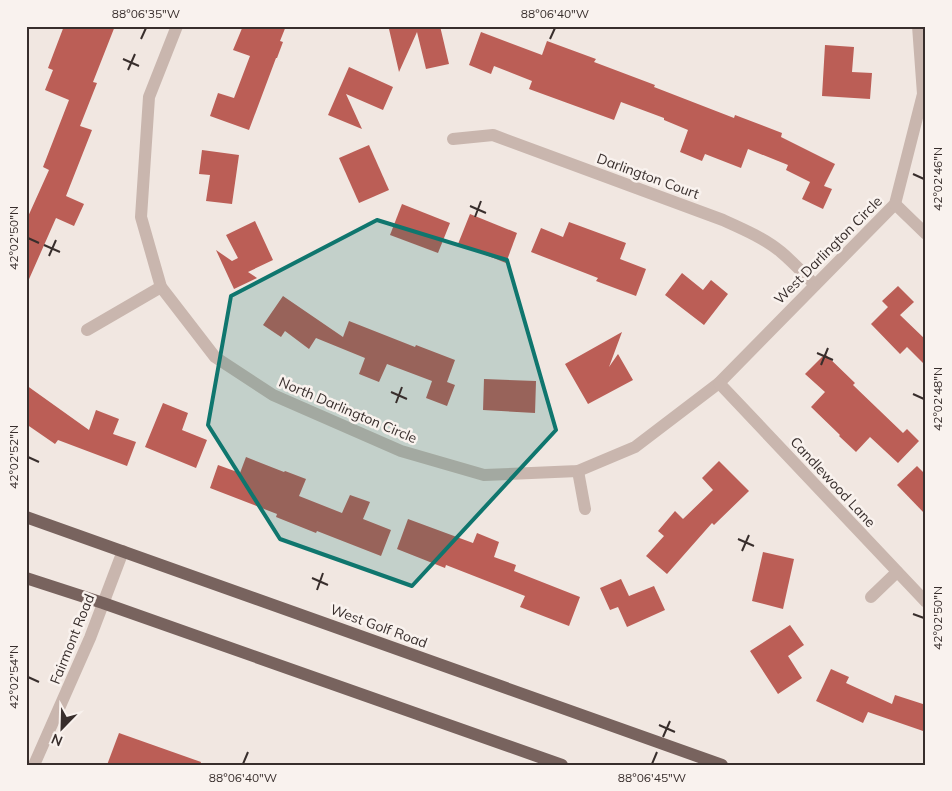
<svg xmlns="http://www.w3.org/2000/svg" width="952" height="791" viewBox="0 0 952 791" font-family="Mulish,sans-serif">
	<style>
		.building { fill: #bb5e56 }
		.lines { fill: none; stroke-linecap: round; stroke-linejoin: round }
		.street { stroke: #c9b6ae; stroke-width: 12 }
		.primary { stroke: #78635e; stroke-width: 12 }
		.marked { fill: #0f766e; fill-opacity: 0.2; stroke: #0f766e; stroke-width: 4; stroke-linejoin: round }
		.ticks { fill: none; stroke: #382e2c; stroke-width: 2 }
		.labels { text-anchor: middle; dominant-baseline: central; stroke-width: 5; stroke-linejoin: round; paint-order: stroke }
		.street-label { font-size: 14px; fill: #382e2c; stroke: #f9f2ee }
		.neatline { fill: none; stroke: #382e2c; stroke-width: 2 }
		.ticks-label { font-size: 12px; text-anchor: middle; fill: #382e2c }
	</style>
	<rect width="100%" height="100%" fill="#f1e7e1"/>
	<!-- building -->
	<g class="building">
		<path d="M64 26H115L93 82 97 83 80 126 92 130 66 196 84 204 74 226 56 218 26 286V221L49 170 43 167 69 100 45 90 53 70 48 68Z"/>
		<path d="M243 26H286L280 41 283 42 277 58H276L249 130 210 116 218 93 234 98 250 56 233 50Z"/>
		<path d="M399 26H440L449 64 426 69 417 32 399 72 389 29Z"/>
		<path d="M481 32 542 55 547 41 596 59 594 62 655 85 654 87 734 118 735 115 782 133 781 137 835 164 824 186 832 189 823 209 802 199 810 182 786 170 788 165 748 149 741 168 705 154 702 161 680 152 688 130 664 120V118L621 102 614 120 529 89 532 81 494 66 491 74 469 65Z"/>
		<path d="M825 45 854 47 852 72 872 73 870 99 822 96Z"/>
		<path d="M349 67 393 87 383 110 346 94 362 129 328 115Z"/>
		<path d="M369 145 389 190 359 203 339 158Z"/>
		<path d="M202 150 239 155 232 204 206 201 210 175 199 174Z"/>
		<path d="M402 204 450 223 438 253 390 235Z"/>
		<path d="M470 214 517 233 506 263 458 244Z"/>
		<path d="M255 221 273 260 248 272 257 278 234 289 216 250 232 261 238 258 226 235Z"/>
		<path d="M569 222 626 243 620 259 646 269 636 296 596 281 598 278 531 252 541 228 563 237Z"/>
		<path d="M682 273 703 290 711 280 728 294 704 325 665 295Z"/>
		<path d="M898 286 914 302 900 315 926 340V366L907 347 900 354 871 324 888 307 882 301Z"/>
		<path d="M283 296 343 337 349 321 415 347 416 345 455 360 447 382 455 385 447 406 426 398 432 381 387 364 379 382 359 374 365 358 316 338 309 349 285 331 281 337 263 325Z"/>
		<path d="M622 332 609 367 618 354 633 380 588 404 565 364Z"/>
		<path d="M825 354 855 383 853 385 903 433 907 429 919 441 898 463 870 437 856 452 839 436 840 435 811 407 825 392 805 374Z"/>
		<path d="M484 379 536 381 535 413 483 410Z"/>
		<path d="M26 385 89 430 96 410 119 419 113 434 136 442 127 466 58 440 55 444 26 424Z"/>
		<path d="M163 403 188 413 182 430 207 440 196 468 145 447Z"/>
		<path d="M246 457 284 472 285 471 306 479 299 496 342 513 350 495 370 502 363 519 391 530 381 556 317 531 316 533 276 517 277 514 210 488 218 465 240 473Z"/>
		<path d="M719 461 749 491 714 525 712 523 667 574 646 556 664 536 658 531 675 511 683 519 713 490 702 478Z"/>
		<path d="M917 466 926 475V515L897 485Z"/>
		<path d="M408 519 473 543 477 533 499 542 494 557 516 565 514 571 580 597 569 626 520 607 525 596 446 565 445 568 397 549Z"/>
		<path d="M763 552 794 559 783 609 752 601Z"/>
		<path d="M621 579 629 596 654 586 665 610 627 627 618 607 610 610 600 588Z"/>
		<path d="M790 625 804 645 788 656 802 678 778 694 750 651Z"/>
		<path d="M831 669 849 677 846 683 892 704 895 695 926 705V732L868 712 863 723 816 701Z"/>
		<path d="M119 733 201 762 200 765H107Z"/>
	</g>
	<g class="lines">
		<!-- street -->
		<g class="street">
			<path d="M177 26 149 97 141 217 161 287 215 357 273 395 401 451 484 475 578 471 635 447 719 383 895 204 923 94 918 26"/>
			<path d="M453 139 493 135 723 220C743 229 764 238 781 252 793 262 804 274 815 285"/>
			<path d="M895 204 926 234"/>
			<path d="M87 330 161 287"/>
			<path d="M719 383 926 602"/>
			<path d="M578 471 585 509"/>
			<path d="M871 597 897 572"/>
			<path d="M34 765 90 638 123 551"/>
		</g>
		<!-- primary -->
		<g class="primary">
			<path d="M26 517 722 765"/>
			<path d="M26 578 103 603 562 765"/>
		</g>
	</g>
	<!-- marked area -->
	<path class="marked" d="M377 220 507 260 556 430 412 586 280 539 208 425 231 296Z"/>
	<!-- ticks -->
	<path class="ticks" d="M141 39 146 28M550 39 555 28M123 59 139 66M128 70 135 54M913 174 924 179M470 206 486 213M475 217 481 201M28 238 39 243M44 245 60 252M49 256 56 240M817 353 833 360M821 365 828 348M391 392 407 399M913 394 924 399M396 403 402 387M28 457 39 462M738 539 754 546M742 551 749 535M312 578 328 585M317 590 323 573M913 614 924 618M28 677 39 682M659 725 675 732M663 737 670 721M243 764 248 752M652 764 657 752"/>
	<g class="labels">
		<!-- street labels -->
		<g class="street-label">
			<text transform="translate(648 176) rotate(20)">Darlington Court</text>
			<text transform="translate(828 250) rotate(-45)">West Darlington Circle</text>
			<text transform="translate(348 410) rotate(23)">North Darlington Circle</text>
			<text transform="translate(833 482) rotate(47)">Candlewood Lane</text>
			<text transform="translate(379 626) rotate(20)">West Golf Road</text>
			<text transform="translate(72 639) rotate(-68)">Fairmont Road</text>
		</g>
	</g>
	<!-- border -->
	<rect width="952" height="791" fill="none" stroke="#f9f2ee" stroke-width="55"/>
	<!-- north arrow -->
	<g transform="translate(62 728) rotate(203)" stroke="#f9f2ee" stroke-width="4" paint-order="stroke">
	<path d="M0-4L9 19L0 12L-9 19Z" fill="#382e2c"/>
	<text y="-8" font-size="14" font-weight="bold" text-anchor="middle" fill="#382e2c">N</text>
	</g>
	<rect x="28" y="28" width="896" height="736" class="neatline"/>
	<g class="ticks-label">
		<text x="146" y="18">88°06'35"W</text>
		<text x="555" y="18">88°06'40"W</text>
		<text transform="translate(938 179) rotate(-90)" y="4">42°02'46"N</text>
		<text transform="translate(14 238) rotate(-90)" y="4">42°02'50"N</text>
		<text transform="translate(938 399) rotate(-90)" y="4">42°02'48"N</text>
		<text transform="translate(14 457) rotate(-90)" y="4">42°02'52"N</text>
		<text transform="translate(938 618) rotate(-90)" y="4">42°02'50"N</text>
		<text transform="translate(14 677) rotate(-90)" y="4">42°02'54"N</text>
		<text x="243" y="782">88°06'40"W</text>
		<text x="652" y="782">88°06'45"W</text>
	</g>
</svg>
